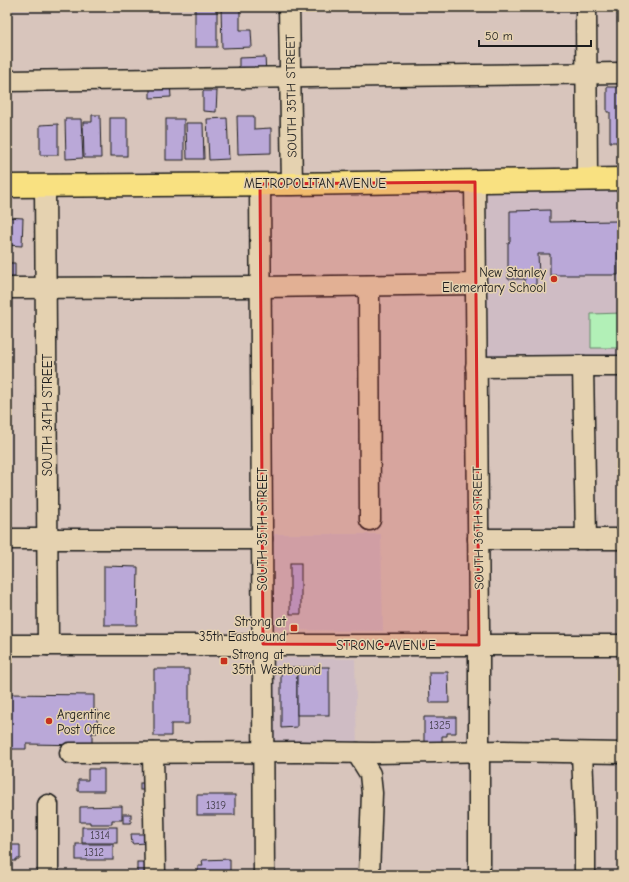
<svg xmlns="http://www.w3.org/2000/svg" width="629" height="882" viewBox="0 0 629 882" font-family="'Comic Neue',sans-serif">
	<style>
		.built { fill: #cfbcc4 }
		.green { fill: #b2f0b7; stroke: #67866a }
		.building { fill: #baa8d8; stroke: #1c1c1c }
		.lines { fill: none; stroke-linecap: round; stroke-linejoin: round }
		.minor-casing { stroke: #1c1c1c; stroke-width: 23 }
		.major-casing { stroke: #1c1c1c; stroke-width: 25 }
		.minor { stroke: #e5d2b0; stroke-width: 20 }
		.major { stroke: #f9e181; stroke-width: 22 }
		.marked { fill: #d62828; fill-opacity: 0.2; stroke: #d62828; stroke-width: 3; stroke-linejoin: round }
		.poi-dot { fill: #c8321e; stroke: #e5d2b0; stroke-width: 1.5 }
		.labels { text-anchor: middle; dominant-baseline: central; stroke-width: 3; stroke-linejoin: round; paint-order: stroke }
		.number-label { font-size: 11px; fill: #443f4b }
		.street-label { font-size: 13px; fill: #1c1c1c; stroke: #e5d2b0 }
		.poi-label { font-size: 13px; fill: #1c1c1c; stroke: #e5d2b0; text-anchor: end }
	</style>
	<rect width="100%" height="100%" fill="#d8c5bc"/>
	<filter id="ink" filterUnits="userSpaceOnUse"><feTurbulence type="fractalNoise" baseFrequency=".025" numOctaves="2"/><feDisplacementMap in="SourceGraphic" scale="8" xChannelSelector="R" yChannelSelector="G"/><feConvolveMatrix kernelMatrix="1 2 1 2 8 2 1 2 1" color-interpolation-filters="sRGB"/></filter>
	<g filter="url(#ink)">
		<!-- built -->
		<g class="built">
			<path d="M622 187V361L488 364 487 193 489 190Z"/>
			<path d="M273 534H381L383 631 276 630 274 627Z"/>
			<path d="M283 658 355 659 357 749 274 744V665L275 661Z"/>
		</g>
		<!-- green -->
		<path class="green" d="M622 313V348H591V314Z"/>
		<!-- building -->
		<g class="building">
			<rect x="195" y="7" width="22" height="40"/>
			<path d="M221 7H240V30H251L252 47 222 48Z"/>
			<path d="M618 8H622V23L618 24Z"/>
			<path d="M265 57 266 73H239V58Z"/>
			<path d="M170 83 171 97 150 98V84Z"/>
			<path d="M607 87H622V146L617 144V142H610V112H607Z"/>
			<path d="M203 91H217L216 112 203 111Z"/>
			<path d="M92 115H100L101 158H84L83 122H92Z"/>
			<path d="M237 116H254V129L271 128V153L238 154Z"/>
			<rect x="110" y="118" width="17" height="38"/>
			<path d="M227 118 229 159 209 160 207 119Z"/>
			<path d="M65 119H81L83 158 66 159Z"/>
			<rect x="166" y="119" width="18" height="41"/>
			<path d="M186 123H203L204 159H187Z"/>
			<path d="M58 124V155H40V125Z"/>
			<path d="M550 210V222L618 221V275H550V254H538L539 277H536V285H525V279H508V243L510 242V211Z"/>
			<path d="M7 217 23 218 22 246 7 245Z"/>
			<path d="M7 263H15V282L7 281Z"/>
			<rect x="290" y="563" width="11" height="51"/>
			<path d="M104 566 138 567 137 625H104Z"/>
			<path d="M281 667H297V727L281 728Z"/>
			<rect x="297" y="667" width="32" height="48"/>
			<path d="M154 669H189V724H171V736H154Z"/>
			<path d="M429 672H448L449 703H430Z"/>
			<path d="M7 694 94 695V710H97V733H92V745L26 744V749H7Z"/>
			<path d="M424 717H456V733H447V736H442V747H424Z"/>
			<path d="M88 769H104V791H78V780H88Z"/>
			<rect x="140" y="783" width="6" height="7"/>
			<rect x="197" y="795" width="38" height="20"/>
			<path d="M122 806V820H112V824H90V822H80V807Z"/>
			<rect x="123" y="814" width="8" height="9"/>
			<rect x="82" y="827" width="35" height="16"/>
			<path d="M131 834H146V843L132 844Z"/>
			<rect x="76" y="844" width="37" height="16"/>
			<path d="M7 845H20V859H16V861H7Z"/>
			<path d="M230 859V875H198V866H203L202 860Z"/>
			<rect x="137" y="862" width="13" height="11"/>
		</g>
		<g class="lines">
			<defs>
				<g id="minor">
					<path d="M289 7 292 184"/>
					<path d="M586 7 587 179"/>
					<path d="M7 81 622 73"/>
					<path d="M475 182 479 628V875"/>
					<path d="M260 184 264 875"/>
					<path d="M45 186 48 645"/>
					<path d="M369 286 370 520"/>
					<path d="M7 288 261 287 476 284"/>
					<path d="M476 367 583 366"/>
					<path d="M7 539H262"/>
					<path d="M478 539H622"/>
					<path d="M586 539 583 366H622"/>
					<path d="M7 645H622"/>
					<path d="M70 753 298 752 373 753 504 751 622 753"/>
					<path d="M153 753 155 875"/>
					<path d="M357 753 370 774 372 793 369 875"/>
					<path d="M582 753 585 829V875"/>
					<path d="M48 805V875"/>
				</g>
				<path id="major" d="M7 186 292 184 622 179"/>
			</defs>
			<!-- minor casing -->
			<use href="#minor" class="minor-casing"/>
			<!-- major casing -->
			<use href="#major" class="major-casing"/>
			<!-- minor -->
			<use href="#minor" class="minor"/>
			<!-- major -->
			<use href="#major" class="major"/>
		</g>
	</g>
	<!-- marked area -->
	<path class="marked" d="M475 182 479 645 263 644 260 184Z"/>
	<!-- markers -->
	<g class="poi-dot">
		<circle cx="554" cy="279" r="4"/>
		<rect x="290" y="624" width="8" height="8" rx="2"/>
		<rect x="220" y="657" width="8" height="8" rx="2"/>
		<circle cx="49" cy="721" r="4"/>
	</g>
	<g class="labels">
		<!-- number labels -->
		<g class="number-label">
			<text x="440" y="725">1325</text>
			<text x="216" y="805">1319</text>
			<text x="100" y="835">1314</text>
			<text x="94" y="852">1312</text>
		</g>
		<!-- street labels -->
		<g class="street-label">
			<text transform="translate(291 96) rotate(-91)">SOUTH 35TH STREET</text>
			<text x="315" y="183">METROPOLITAN AVENUE</text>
			<text transform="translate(47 415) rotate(-90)">SOUTH 34TH STREET</text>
			<text transform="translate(478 528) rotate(-91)">SOUTH 36TH STREET</text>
			<text transform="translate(262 529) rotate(-90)">SOUTH 35TH STREET</text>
			<text x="386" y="645">STRONG AVENUE</text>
		</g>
		<!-- poi labels -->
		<g class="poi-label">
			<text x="546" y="272">New Stanley<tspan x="546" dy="15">Elementary School</tspan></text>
			<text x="286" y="621">Strong at<tspan x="286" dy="15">35th Eastbound</tspan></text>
			<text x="232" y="654" text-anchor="start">Strong at<tspan x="232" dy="15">35th Westbound</tspan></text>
			<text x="57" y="714" text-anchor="start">Argentine<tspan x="57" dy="15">Post Office</tspan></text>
		</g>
	</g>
	<!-- margin -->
	<rect width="629" height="882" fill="none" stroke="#e5d2b0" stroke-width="24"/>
	<rect x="12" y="12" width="605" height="858" fill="none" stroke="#1c1c1c" stroke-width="1.5" filter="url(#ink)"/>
	<!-- scale -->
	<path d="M479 40v6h112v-6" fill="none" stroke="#1c1c1c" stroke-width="2"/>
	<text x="485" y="40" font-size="12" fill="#1c1c1c" stroke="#e5d2b0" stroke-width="3" paint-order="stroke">50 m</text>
</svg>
